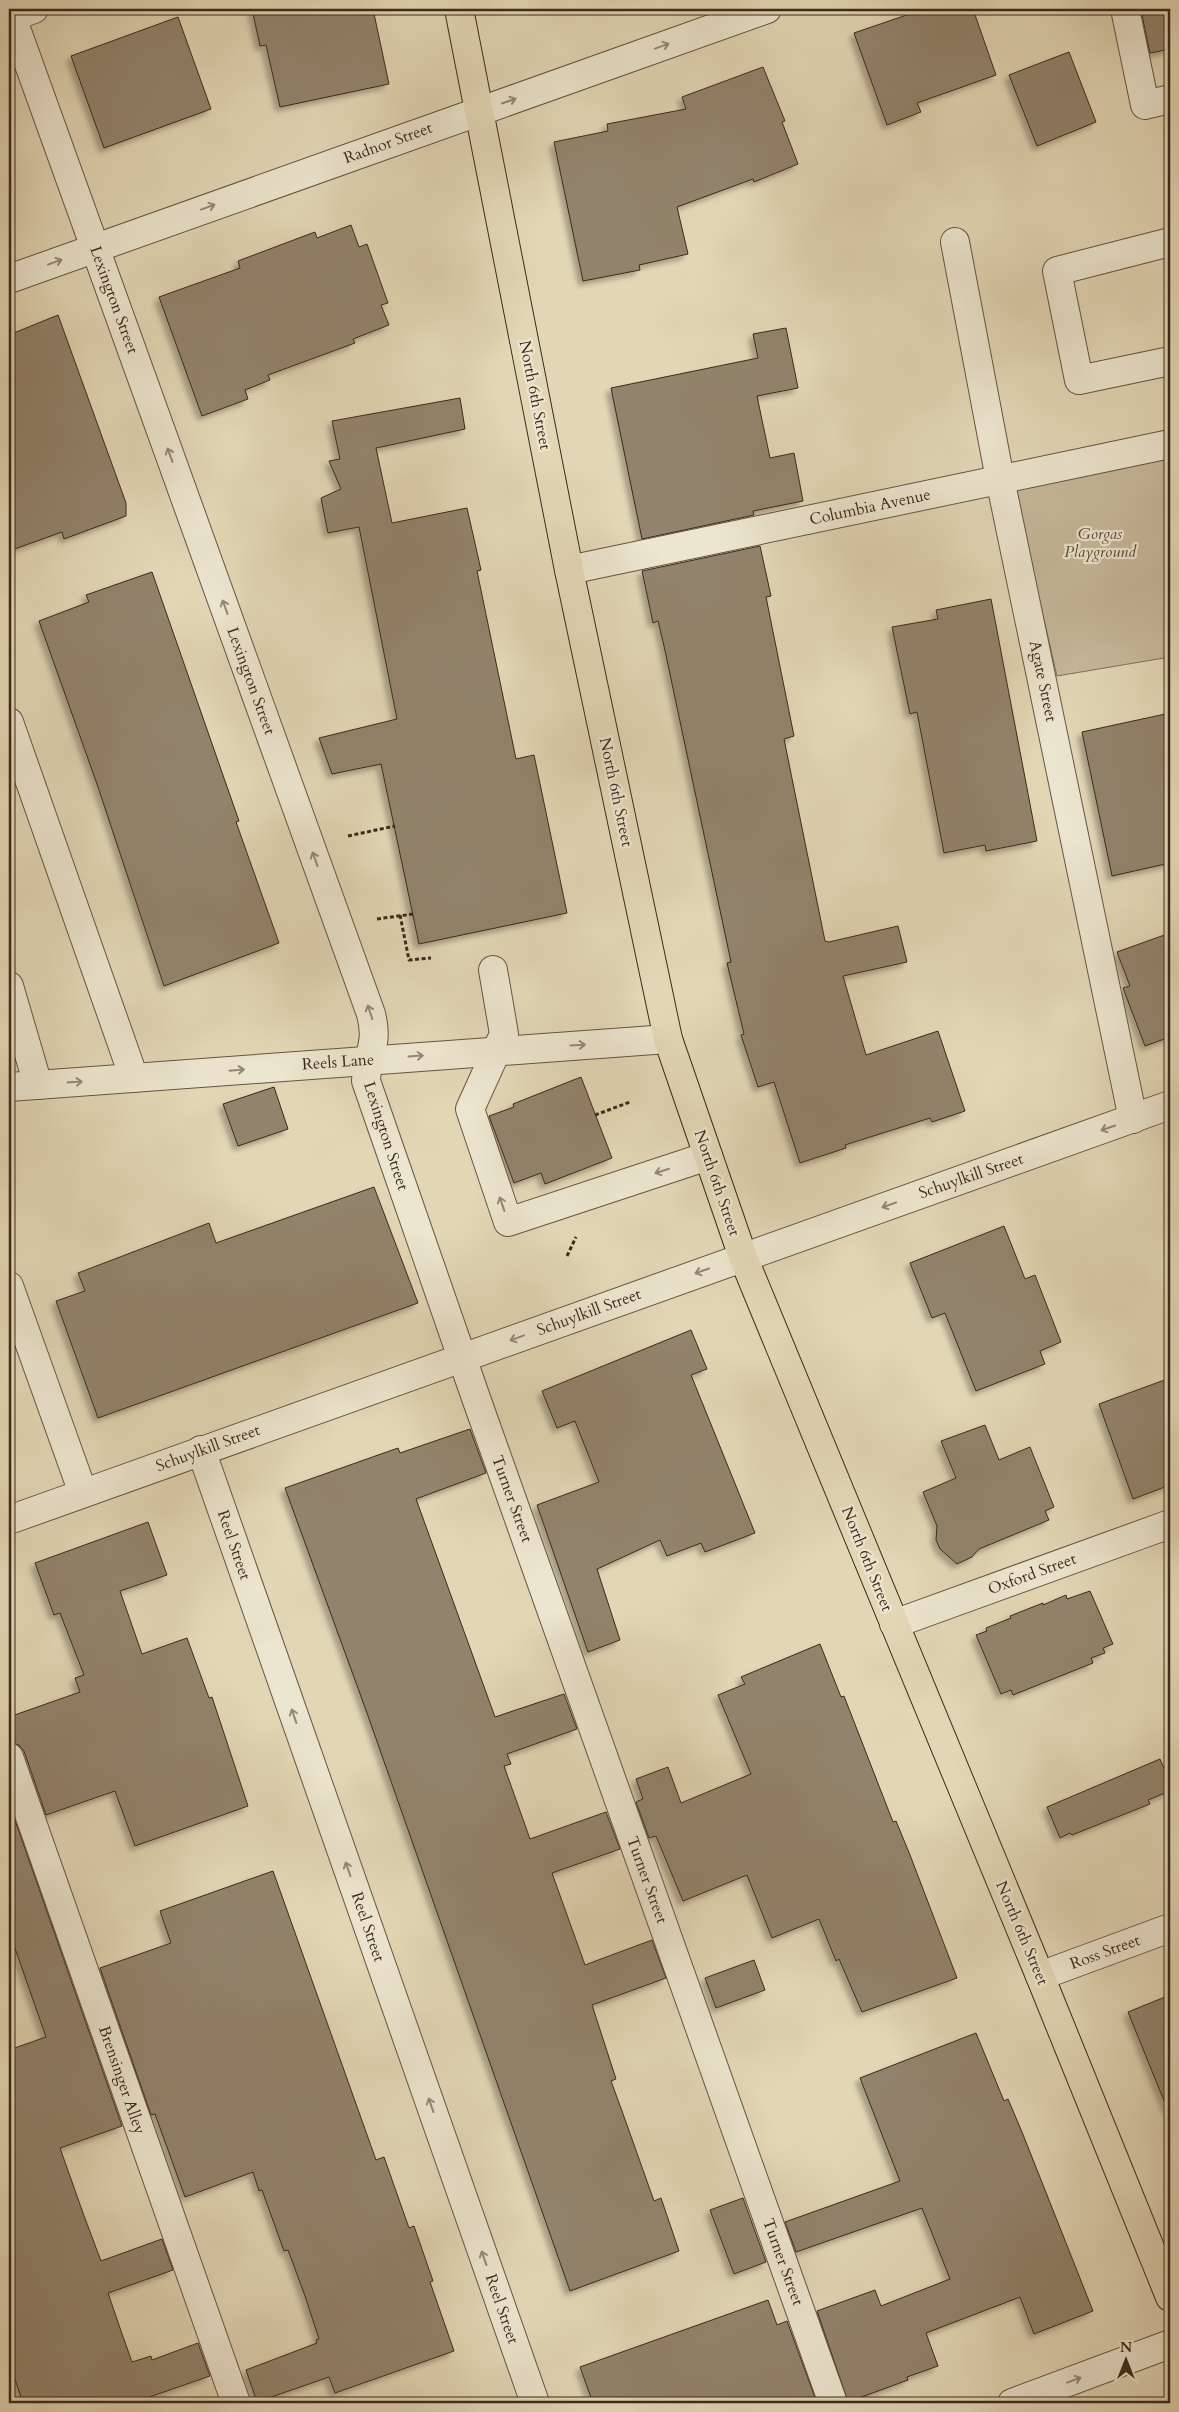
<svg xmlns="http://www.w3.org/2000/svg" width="1179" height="2412" viewBox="0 0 1179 2412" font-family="Cardo,serif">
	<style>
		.green { fill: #c6b99b; stroke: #81715c }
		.building { fill: #92836c; stroke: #3c291d; filter: url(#shadow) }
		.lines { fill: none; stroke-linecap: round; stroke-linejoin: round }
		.minor-casing { stroke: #665443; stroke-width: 30 }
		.major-casing { stroke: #3c291d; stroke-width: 30 }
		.path { stroke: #3c291d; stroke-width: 3; stroke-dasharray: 4 2.5; stroke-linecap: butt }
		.minor { stroke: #ece5cf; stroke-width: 28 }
		.major { stroke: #e2d7b5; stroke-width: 28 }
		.oneway { stroke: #948776 }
		.labels { text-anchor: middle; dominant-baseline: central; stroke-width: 4.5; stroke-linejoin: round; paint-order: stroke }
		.street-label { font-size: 16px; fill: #3c291d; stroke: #ece5cf }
		.park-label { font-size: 16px; font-style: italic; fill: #584636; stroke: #ece5cf }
	</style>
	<defs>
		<filter id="shadow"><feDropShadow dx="-4.5" dy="4.5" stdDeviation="2.5" flood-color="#0004"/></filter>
	</defs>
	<rect width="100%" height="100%" fill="#e2d7b5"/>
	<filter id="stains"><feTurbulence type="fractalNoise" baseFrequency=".004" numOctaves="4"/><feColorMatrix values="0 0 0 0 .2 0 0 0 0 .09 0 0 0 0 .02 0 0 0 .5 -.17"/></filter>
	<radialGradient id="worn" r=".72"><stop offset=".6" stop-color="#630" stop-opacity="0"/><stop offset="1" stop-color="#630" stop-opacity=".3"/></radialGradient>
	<!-- green -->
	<path class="green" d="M1170 456V657L1057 676 1014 489Z"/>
	<!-- building -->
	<g class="building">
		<path d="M252 9H373L389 84 280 107 266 45 260 46Z"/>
		<path d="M924 9H973L996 75 917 103 921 112 887 125 854 33Z"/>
		<path d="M1170 10V49L1150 53 1142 15Z"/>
		<path d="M178 17 211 109 104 148 71 56Z"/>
		<path d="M1069 52 1096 122 1037 146 1009 75Z"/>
		<path d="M763 67 785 121 782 122 798 164 754 182 753 179 677 207 688 254 639 265 640 270 583 281 554 142 608 131 607 124 686 109 682 97Z"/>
		<path d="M351 225 359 247 367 244 388 303 381 305 389 325 353 339 355 343 268 375 270 380 245 390 248 399 202 416 159 297 240 268 238 261 315 232 317 238Z"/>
		<path d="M58 315 126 503V516L64 539 62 532 9 551V335Z"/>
		<path d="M786 328 798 388 757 396 770 458 794 453 803 501 753 511 754 515 642 539 611 388 758 358 753 334Z"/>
		<path d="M460 398 465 429 376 448 392 523 467 508 481 570 477 571 516 759 534 755 567 913 419 944 381 764 332 774 319 738 397 719 359 527 328 533 321 498 341 489 329 461 340 459 332 421Z"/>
		<path d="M760 546 771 596 766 597 794 736 784 739 825 941 829 942 898 926 907 962 843 976 866 1055 938 1031 965 1111 932 1122 930 1118 845 1145 846 1148 800 1163 774 1082 758 1087 741 1035 744 1034 727 963 731 962 664 646 658 621 653 623 642 571Z"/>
		<path d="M152 572 239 821 236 822 279 943 164 986 98 787 39 621 89 602 86 595Z"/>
		<path d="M991 599 1037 841 986 851 985 845 944 853 917 712 910 714 892 627 938 619 936 610Z"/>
		<path d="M1170 713V863L1112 876 1082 732Z"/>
		<path d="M1170 933V1037L1145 1046 1123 988 1130 986 1117 952Z"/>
		<path d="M581 1077 612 1158 545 1184 541 1173 514 1183 489 1116 514 1107 513 1104Z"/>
		<path d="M274 1087 288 1129 238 1146 223 1104Z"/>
		<path d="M374 1187 418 1303 98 1418 56 1301 85 1291 78 1273 209 1223 216 1243Z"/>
		<path d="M1004 1226 1025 1279 1035 1275 1061 1342 1040 1351 1045 1364 976 1391 945 1313 932 1318 910 1263Z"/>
		<path d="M691 1330 707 1369 691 1375 755 1533 705 1552 701 1543 667 1556 660 1540 597 1569 620 1640 588 1652 537 1505 599 1482 575 1421 557 1428 542 1391Z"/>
		<path d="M1170 1378V1485L1133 1499 1099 1404Z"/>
		<path d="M985 1425 999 1460 1030 1447 1054 1507 1045 1511 1049 1520 979 1549 972 1557 957 1564 940 1549 936 1540 937 1526 923 1492 956 1478 941 1441Z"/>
		<path d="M470 1429 486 1473 416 1499 495 1717 564 1694 577 1729 507 1754 511 1764 504 1766 530 1839 606 1812 620 1849 552 1873 585 1965 652 1940 666 1978 592 2005 616 2079 611 2081 622 2111 654 2201 661 2198 679 2251 570 2291 367 1713 285 1488 398 1448 400 1453Z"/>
		<path d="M148 1522 167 1575 120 1591 142 1654 187 1638 209 1698 212 1697 248 1806 135 1846 115 1791 46 1815 24 1751 19 1745 9 1742V1717L80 1692 75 1678 84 1675 60 1613 54 1615 35 1563Z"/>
		<path d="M1090 1591 1113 1644 1103 1648 1105 1653 1091 1658 1093 1663 1013 1695 1011 1690 1001 1694 976 1635 987 1631 986 1628 1011 1618 1010 1616 1043 1603V1605L1066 1595 1067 1599Z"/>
		<path d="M820 1644 841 1697 844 1696 893 1822 896 1821 910 1855 957 1978 862 2012 839 1959 836 1961 819 1919 772 1938 747 1875 683 1901 656 1836 649 1838 636 1802 643 1799 636 1779 668 1767 681 1803 751 1774 718 1695 745 1684 741 1677Z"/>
		<path d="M1160 1759 1170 1783V1791L1148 1800 1150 1804 1072 1835 1070 1833 1060 1838 1047 1807Z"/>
		<path d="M9 1803 122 2126 60 2148 83 2213 101 2261 162 2239 173 2270 108 2293 120 2328 132 2362 151 2356 152 2360 198 2343 210 2376 132 2403H23L9 2362V2050L46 2037 9 1931Z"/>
		<path d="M273 1871 376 2160 384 2157 409 2228 414 2226 433 2281 430 2282 454 2351 335 2393 329 2377 257 2402 246 2370 317 2343 316 2340 319 2339 305 2296 288 2250 284 2251 262 2190 259 2191 253 2172 185 2197 155 2114 151 2115 100 1968 171 1943 160 1911Z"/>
		<path d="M754 1960 765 1990 716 2008 705 1978Z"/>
		<path d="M1170 1995V2113H1169L1128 2012Z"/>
		<path d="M976 2033 1004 2101 1008 2099 1022 2132 1093 2311 1034 2334 1020 2297 926 2333 938 2366 907 2377 908 2380 848 2402 817 2311 875 2290 881 2306 950 2279 922 2208 796 2252 785 2222 900 2181 860 2078Z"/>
		<path d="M743 2198 766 2262 734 2274 710 2210Z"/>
		<path d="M768 2300 777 2325 787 2321 817 2403H593L580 2367Z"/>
	</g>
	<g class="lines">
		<defs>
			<g id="minor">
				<path d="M9 9 371 1014C379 1045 367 1053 366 1081L476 1398 833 2403"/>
				<path d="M1125 9 1145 105 1170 99"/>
				<path d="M12 17 34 9"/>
				<path d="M955 242 1000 479 1133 1119"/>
				<path d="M1170 242 1057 271 1079 380 1170 361"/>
				<path d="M9 279 767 9"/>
				<path d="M569 570 1170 444"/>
				<path d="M9 722 134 1078"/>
				<path d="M493 970 504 1034 470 1109 508 1222 708 1156"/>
				<path d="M9 986 38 1085"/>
				<path d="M9 1087 668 1039"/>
				<path d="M9 1286 83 1493"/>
				<path d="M201 1450 535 2403"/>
				<path d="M9 1520 1170 1105"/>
				<path d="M894 1624 1170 1524"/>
				<path d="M9 1757 236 2403"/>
				<path d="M1040 1976 1170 1928"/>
				<path d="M1012 2403 1170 2344"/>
			</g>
			<path id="major" d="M459 9 569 570 668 1039 743 1257 1040 1976 1170 2297"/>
		</defs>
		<!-- minor casing -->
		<use href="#minor" class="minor-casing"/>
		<!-- major casing -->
		<use href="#major" class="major-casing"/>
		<!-- path -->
		<g class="path">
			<path d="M348 836 395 826"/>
			<path d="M400 915 409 960 431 958"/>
			<path d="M377 919 413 914"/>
			<path d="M595 1115 630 1102"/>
			<path d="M567 1256 576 1237"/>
		</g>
		<!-- minor -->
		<use href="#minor" class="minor"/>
		<!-- major -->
		<use href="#major" class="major"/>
	</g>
	<!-- one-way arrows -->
	<defs><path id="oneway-shaft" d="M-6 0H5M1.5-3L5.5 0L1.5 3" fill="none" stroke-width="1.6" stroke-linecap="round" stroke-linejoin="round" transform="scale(1.25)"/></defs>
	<g class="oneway">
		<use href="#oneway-shaft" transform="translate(662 46) rotate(-20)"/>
		<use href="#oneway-shaft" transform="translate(509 101) rotate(-19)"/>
		<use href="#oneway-shaft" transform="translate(208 207) rotate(-20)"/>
		<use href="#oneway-shaft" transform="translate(55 262) rotate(-20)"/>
		<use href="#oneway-shaft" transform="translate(170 455) rotate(-110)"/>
		<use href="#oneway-shaft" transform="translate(225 607) rotate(-110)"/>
		<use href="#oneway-shaft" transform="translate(315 859) rotate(-110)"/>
		<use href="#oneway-shaft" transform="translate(370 1012) rotate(-108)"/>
		<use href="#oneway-shaft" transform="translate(578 1045) rotate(-3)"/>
		<use href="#oneway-shaft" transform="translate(416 1056) rotate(-4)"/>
		<use href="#oneway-shaft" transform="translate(237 1070) rotate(-5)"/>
		<use href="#oneway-shaft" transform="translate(75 1082) rotate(-4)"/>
		<use href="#oneway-shaft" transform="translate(1108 1128) rotate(161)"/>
		<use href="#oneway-shaft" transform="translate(662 1171) rotate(162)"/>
		<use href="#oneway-shaft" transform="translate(502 1204) rotate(-109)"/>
		<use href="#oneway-shaft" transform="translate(889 1205) rotate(161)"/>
		<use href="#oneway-shaft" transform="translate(702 1271) rotate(161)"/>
		<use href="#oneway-shaft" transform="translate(517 1338) rotate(160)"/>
		<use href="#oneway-shaft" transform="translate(294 1716) rotate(-109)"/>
		<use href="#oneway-shaft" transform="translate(348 1869) rotate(-109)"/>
		<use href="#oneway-shaft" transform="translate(431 2105) rotate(-109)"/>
		<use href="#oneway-shaft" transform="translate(484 2258) rotate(-109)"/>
		<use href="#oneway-shaft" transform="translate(1074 2380) rotate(-20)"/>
	</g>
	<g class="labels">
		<!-- street labels -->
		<g class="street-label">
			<text transform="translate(388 143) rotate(-20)">Radnor Street</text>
			<text transform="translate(114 300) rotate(70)">Lexington Street</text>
			<text transform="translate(535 395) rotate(79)">North 6th Street</text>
			<text transform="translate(870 507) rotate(-12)">Columbia Avenue</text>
			<text transform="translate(251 681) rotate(70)">Lexington Street</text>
			<text transform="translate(1043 681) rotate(78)">Agate Street</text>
			<text transform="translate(616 792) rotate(78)">North 6th Street</text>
			<text transform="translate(338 1062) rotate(-4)">Reels Lane</text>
			<text transform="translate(386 1136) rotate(72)">Lexington Street</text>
			<text transform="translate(971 1176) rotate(-19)">Schuylkill Street</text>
			<text transform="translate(717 1183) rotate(71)">North 6th Street</text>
			<text transform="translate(589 1312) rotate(-20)">Schuylkill Street</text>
			<text transform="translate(208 1448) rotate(-20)">Schuylkill Street</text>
			<text transform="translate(512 1499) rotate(70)">Turner Street</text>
			<text transform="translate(234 1545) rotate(71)">Reel Street</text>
			<text transform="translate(867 1559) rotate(68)">North 6th Street</text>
			<text transform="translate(1032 1574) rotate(-20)">Oxford Street</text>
			<text transform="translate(647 1880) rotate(70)">Turner Street</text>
			<text transform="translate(368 1927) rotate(71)">Reel Street</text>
			<text transform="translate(1022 1933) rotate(67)">North 6th Street</text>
			<text transform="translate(1105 1952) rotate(-20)">Ross Street</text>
			<text transform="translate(122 2080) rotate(71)">Brensinger Alley</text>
			<text transform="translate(783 2262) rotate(70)">Turner Street</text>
			<text transform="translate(502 2309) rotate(71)">Reel Street</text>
		</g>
		<!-- park labels -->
		<g class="park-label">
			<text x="1100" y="534">Gorgas<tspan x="1100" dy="18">Playground</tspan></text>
		</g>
	</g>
	<!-- margin -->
	<rect width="1179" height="2412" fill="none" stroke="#e2d7b5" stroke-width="30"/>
	<rect x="10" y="10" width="1159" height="2392" fill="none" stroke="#3c291d" stroke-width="2.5"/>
	<rect x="15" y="15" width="1149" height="2382" fill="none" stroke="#3c291d"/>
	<!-- north arrow -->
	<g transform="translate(1126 2360)" stroke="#ece5cf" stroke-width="4" paint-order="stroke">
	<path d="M0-4L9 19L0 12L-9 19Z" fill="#3c291d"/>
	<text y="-8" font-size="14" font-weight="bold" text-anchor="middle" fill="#3c291d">N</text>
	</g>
	<rect width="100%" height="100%" filter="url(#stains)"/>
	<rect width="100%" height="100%" fill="url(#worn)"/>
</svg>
